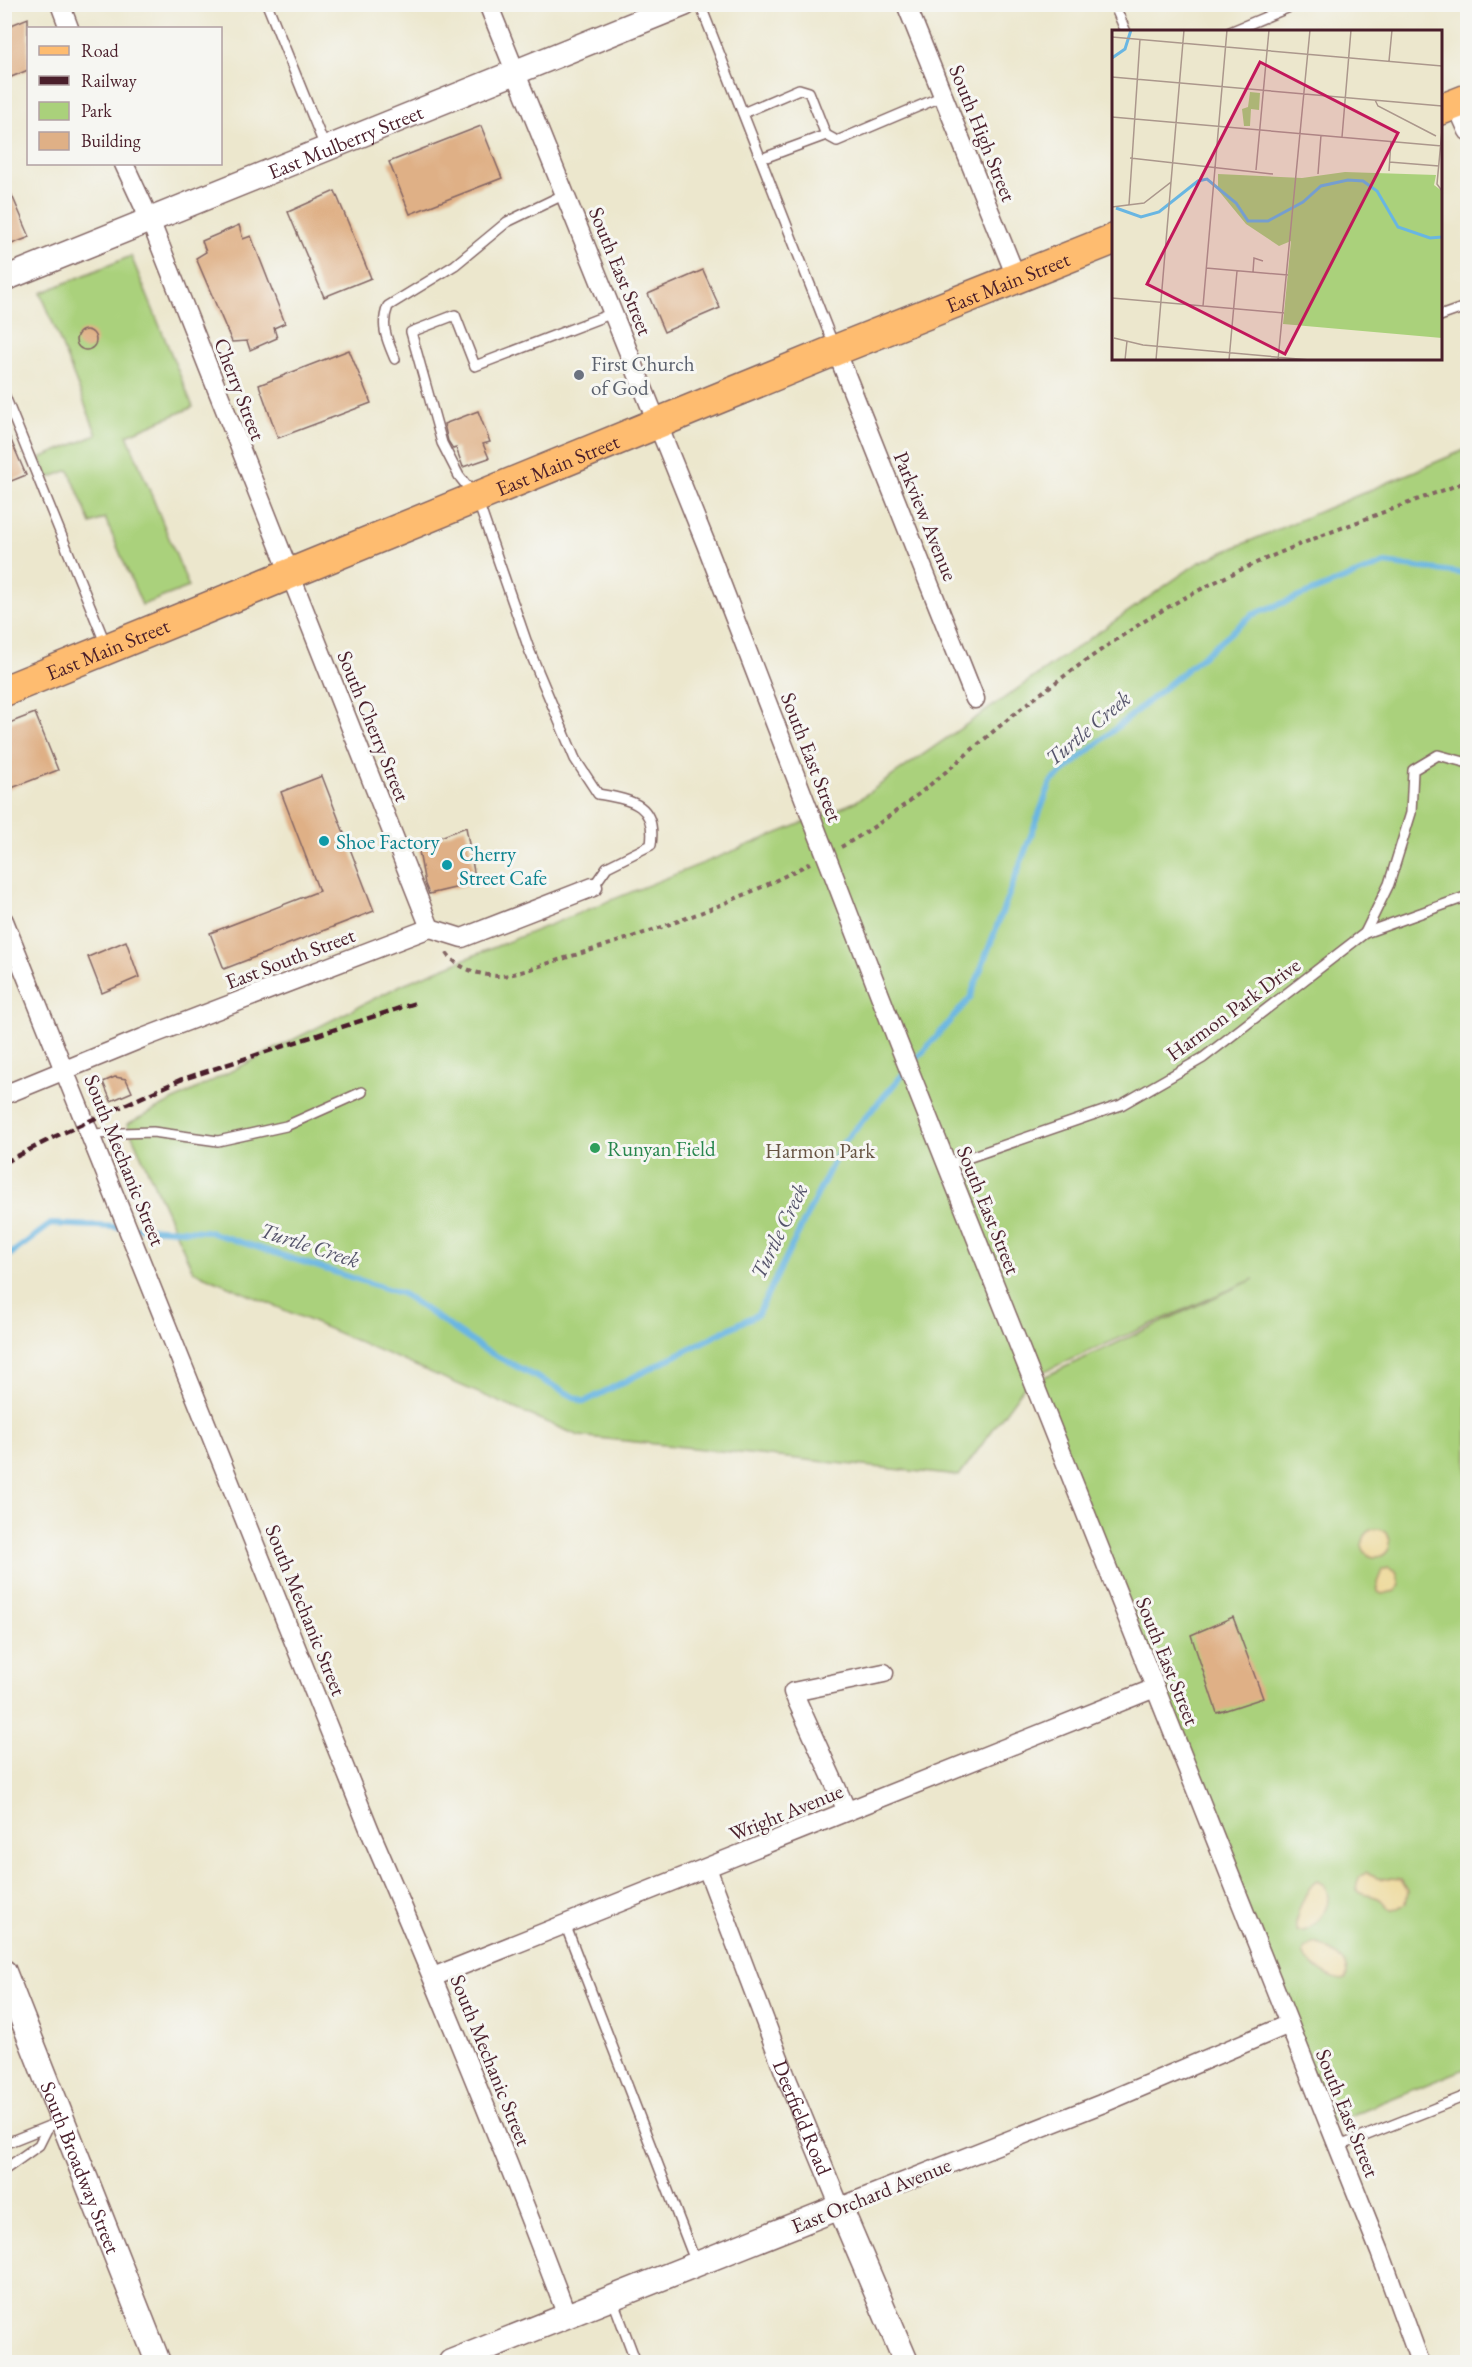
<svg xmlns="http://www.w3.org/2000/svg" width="1472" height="2367" viewBox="0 0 1472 2367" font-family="'EB Garamond',serif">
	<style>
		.green { fill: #aad17b; stroke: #7a7853; stroke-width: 1.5 }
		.sand { fill: #eeda9e; stroke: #9c7c64; stroke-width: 1.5 }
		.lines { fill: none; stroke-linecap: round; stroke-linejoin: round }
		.stream { stroke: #69b6e2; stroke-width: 6 }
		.building { fill: #dfb086 }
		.service-casing { stroke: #836564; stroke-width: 12 }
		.minor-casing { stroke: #836564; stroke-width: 21 }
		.tertiary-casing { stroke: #836564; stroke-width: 27 }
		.primary-casing { stroke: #836564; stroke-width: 33 }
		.path { stroke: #836564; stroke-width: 4; stroke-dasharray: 4.5 4.5; stroke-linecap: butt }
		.service { stroke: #fff; stroke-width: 9 }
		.minor { stroke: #fff; stroke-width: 18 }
		.tertiary { stroke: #fff; stroke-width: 24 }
		.primary { stroke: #febc70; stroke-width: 30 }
		.rail { stroke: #4a1f2b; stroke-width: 4.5; stroke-dasharray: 9 4.5; stroke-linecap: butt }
		.worship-dot { fill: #6b7280; stroke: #f6f6f2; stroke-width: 2 }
		.culture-dot { fill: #0f9aa8; stroke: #f6f6f2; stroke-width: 2 }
		.leisure-dot { fill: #2e9e5b; stroke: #f6f6f2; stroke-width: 2 }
		.labels { text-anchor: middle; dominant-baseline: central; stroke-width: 6; stroke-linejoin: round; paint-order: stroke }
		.street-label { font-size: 21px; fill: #4a1f2b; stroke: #f6f6f2 }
		.worship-label { font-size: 21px; fill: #5b616d; stroke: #f6f6f2; text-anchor: start }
		.culture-label { font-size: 21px; fill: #0d838f; stroke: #f6f6f2; text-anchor: start }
		.leisure-label { font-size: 21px; fill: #27864d; stroke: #f6f6f2; text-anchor: start }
		.park-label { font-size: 21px; fill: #675443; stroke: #f6f6f2 }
		.water-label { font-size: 22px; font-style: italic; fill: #55546b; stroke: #f6f6f2 }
		.inset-river { fill: none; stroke: #69b6e2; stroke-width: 3 }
		.inset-road { fill: none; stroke: #ab978c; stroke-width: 1.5 }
		.view { fill: #c2185b; fill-opacity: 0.15; stroke: #c2185b; stroke-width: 3 }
		.inset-edge { fill: none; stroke: #4a1f2b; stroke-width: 3 }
	</style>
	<rect width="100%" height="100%" fill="#f6f6f2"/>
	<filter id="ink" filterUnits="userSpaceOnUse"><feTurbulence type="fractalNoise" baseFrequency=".0167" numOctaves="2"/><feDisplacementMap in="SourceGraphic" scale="12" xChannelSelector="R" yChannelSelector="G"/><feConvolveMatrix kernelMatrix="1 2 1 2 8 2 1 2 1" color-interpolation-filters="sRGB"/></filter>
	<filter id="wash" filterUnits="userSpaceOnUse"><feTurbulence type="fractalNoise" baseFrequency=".008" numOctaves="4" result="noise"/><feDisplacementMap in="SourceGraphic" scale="24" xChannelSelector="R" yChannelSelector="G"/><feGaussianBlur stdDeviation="1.35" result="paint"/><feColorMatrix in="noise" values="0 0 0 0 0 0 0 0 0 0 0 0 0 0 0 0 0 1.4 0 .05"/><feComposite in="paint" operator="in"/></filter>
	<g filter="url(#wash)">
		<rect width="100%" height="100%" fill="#ece7cd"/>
		<!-- green -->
		<g class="green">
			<path d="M131 256 193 407 127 435 189 587 142 605 105 518 91 524 69 470 48 478 40 458 97 435 41 293Z"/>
			<path d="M1467 449V2068L1329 2124 1033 1382 1254 1279 1031 1377 959 1476 579 1436 193 1271 127 1124 403 984 855 802 1198 563Z"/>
		</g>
		<!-- sand -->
		<g class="sand">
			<circle cx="1376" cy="1543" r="14"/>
			<path d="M1388 1568 1396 1572 1400 1585 1395 1591 1382 1594 1378 1592 1377 1583 1382 1570Z"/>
			<path d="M1366 1873 1377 1878 1401 1880 1408 1891 1406 1903 1399 1908 1390 1909C1385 1906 1384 1902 1380 1899 1368 1892 1348 1899 1360 1876Z"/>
			<path d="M1317 1881C1343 1893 1317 1935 1297 1931 1292 1920 1307 1886 1317 1881Z"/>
			<path d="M1315 1943C1330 1949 1351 1961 1346 1979 1335 1983 1307 1964 1303 1953L1305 1948Z"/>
		</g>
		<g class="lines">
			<!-- stream -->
			<path class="stream" d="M4 1259 51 1224 206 1231 403 1294 483 1349 584 1402 758 1314 843 1143 970 998 1051 782 1252 615 1385 563 1468 574"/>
		</g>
		<g id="blocks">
			<!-- building -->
			<g class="building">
				<path d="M28 18V70L4 80V28Z"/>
				<path d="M481 126 502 178 410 214 389 162Z"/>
				<path d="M4 177 30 237 4 247Z"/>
				<path d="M335 191 371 278 324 297 288 212Z"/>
				<path d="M239 225 243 239 251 236 285 323 274 328 277 338 250 350 247 341 232 342 196 258 206 252 202 241Z"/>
				<path d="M703 270 720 308 664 332 648 294Z"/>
				<circle cx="86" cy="340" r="10"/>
				<path d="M349 350 371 403 278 438 259 385Z"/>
				<path d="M478 411 490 442 483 444 489 458 463 467 456 448 453 449 448 441 444 424Z"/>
				<path d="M4 424 26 475 4 484Z"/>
				<path d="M35 713 58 770 4 791V725Z"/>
				<path d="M322 776 374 911 224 969 210 933 319 891 281 792Z"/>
				<path d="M466 827 476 883 429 894 425 884 418 846Z"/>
				<path d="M126 941 139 977 102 993 88 957Z"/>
				<path d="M115 1077 126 1079 132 1092 111 1101 103 1082Z"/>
				<path d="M1233 1617 1263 1698 1217 1713 1191 1635Z"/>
			</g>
		</g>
	</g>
	<g filter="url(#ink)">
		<use href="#blocks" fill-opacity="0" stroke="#836564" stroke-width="1.5"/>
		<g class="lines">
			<defs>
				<g id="service">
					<path d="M267 4 325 147"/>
					<path d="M700 4 834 346"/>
					<path d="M1114 4 1126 32"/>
					<path d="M1230 32 1292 6"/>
					<path d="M743 113 799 89 809 92 826 135 837 141 943 96"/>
					<path d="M761 159 826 135"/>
					<path d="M1440 316 1468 306"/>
					<path d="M395 359C387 340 380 326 388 306L455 265 507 222 565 194"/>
					<path d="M4 394 106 645"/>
					<path d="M593 887 607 867 651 845C657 803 631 800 598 794L575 759 530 652 477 499 459 476 442 443 411 332 455 315 475 366 613 313"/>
					<path d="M1365 933 1389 884 1411 813 1413 770 1438 755 1468 763"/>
					<path d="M90 1134 153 1132 218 1141 286 1126 362 1092"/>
					<path d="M947 1165 1121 1105 1203 1058 1365 933 1468 896"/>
					<path d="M565 1924 696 2263"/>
					<path d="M4 2144 49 2126"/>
					<path d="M1337 2147 1468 2095"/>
					<path d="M4 2170 39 2145 48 2127"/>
					<path d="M612 2298 636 2362"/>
				</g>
				<g id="minor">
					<path d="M60 4 69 28"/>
					<path d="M488 4 706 544 898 1042 1380 2252 1420 2362"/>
					<path d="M906 4 1017 279"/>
					<path d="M1456 104 1468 131"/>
					<path d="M124 164 150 220 430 928"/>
					<path d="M836 350 975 699"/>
					<path d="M4 921 370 1831C439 1991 506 2153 567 2316"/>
					<path d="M4 1095 143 1038 430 928 462 938 593 887"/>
					<path d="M847 1811 793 1692 884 1673"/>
					<path id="s1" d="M707 1868 785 2074 840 2207 1101 2104 1289 2024"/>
					<path d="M433 1977 1155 1688"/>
				</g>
				<g id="tertiary">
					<path id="s2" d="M4 279 684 4"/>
					<path id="s3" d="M4 1972 158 2362"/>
					<path d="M451 2362 840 2207 906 2362"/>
				</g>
				<g id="primary">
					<path d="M1440 110 1468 99"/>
					<path id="s4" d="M4 691 836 350 1114 239"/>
				</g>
			</defs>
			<!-- service casing -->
			<use href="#service" class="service-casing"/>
			<!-- minor casing -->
			<use href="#minor" class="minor-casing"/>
			<!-- tertiary casing -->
			<use href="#tertiary" class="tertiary-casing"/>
			<!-- primary casing -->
			<use href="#primary" class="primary-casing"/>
			<!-- path -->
			<g class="path">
				<path d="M841 847C902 813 954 764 1007 720 1050 685 1097 652 1143 622 1242 560 1359 522 1468 481"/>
				<path d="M447 953C457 969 482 976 500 976 514 976 547 963 562 959 648 933 730 906 810 863"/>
			</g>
			<!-- service -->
			<use href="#service" class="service"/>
			<!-- minor -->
			<use href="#minor" class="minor"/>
			<!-- tertiary -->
			<use href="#tertiary" class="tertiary"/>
			<!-- primary -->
			<use href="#primary" class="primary"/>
			<!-- rail -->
			<path class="rail" d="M4 1163 56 1136 180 1080 415 1003"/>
		</g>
	</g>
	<!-- markers -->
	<circle class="worship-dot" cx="579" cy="375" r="6"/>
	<g class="culture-dot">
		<circle cx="324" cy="841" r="6"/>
		<circle cx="447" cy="865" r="6"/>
	</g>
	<circle class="leisure-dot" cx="595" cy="1148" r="6"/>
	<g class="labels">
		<!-- street labels -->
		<g class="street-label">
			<text transform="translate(983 133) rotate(68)">South High Street</text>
			<text stroke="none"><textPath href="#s2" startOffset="368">East Mulberry Street</textPath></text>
			<text transform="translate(621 271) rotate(68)">South East Street</text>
			<text stroke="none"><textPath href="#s4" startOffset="1084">East Main Street</textPath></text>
			<text transform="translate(240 389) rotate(69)">Cherry Street</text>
			<text stroke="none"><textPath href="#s4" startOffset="598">East Main Street</textPath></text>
			<text transform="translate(926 516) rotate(68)">Parkview Avenue</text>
			<text stroke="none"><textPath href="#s4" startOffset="112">East Main Street</textPath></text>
			<text transform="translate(374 726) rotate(68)">South Cherry Street</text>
			<text transform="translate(812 757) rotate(69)">South East Street</text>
			<text transform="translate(290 958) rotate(-21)">East South Street</text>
			<text transform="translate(1233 1009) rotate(-36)">Harmon Park Drive</text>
			<text transform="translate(125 1160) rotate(68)">South Mechanic Street</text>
			<text transform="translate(989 1210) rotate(68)">South East Street</text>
			<text transform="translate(306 1610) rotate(68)">South Mechanic Street</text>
			<text transform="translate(1168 1661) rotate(68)">South East Street</text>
			<text transform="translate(786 1812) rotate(-22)">Wright Avenue</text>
			<text transform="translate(491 2060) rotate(68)">South Mechanic Street</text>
			<text transform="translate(1348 2113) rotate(68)">South East Street</text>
			<text stroke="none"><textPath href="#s1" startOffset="267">Deerfield Road</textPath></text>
			<text stroke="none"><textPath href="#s3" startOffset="210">South Broadway Street</textPath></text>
			<text transform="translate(871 2195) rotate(-22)">East Orchard Avenue</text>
		</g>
		<!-- worship labels -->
		<g class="worship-label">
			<text x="591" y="363">First Church<tspan x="591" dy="24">of God</tspan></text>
		</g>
		<!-- culture labels -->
		<g class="culture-label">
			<text x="336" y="841">Shoe Factory</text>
			<text x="459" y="853">Cherry<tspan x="459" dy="24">Street Cafe</tspan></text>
		</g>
		<!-- leisure labels -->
		<g class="leisure-label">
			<text x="607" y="1148">Runyan Field</text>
		</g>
		<!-- park labels -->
		<g class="park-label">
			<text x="820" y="1150">Harmon Park</text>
		</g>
		<!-- water labels -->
		<g class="water-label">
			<text transform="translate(1088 728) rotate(-40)">Turtle Creek</text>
			<text transform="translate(779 1231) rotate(-64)">Turtle Creek</text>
			<text transform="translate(310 1245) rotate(18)">Turtle Creek</text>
		</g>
	</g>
	<!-- overview -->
	<g transform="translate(1112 30)">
		<rect width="330" height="330" fill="#ece7cd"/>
		<path d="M138 62 148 63 147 80 139 79 138 96H132L130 79 136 77ZM233 142 324 145 322 155 330 161V308L171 294 179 211 167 216 134 194 106 160V144L190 148Z" fill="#aad17b"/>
		<path class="inset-river" d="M0 28 13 19 19 0M4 178 29 187 47 182 86 151 95 149 124 173 136 191H156L191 172 209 156 236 150 251 151 265 161 286 197 318 208 330 207"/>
		<path class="inset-road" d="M0 7 330 36M277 31 280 0M0 47 330 76M263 70 266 76 324 106M0 87 330 116M330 100 325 154 330 161M230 107 239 0M18 128 161 144M277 132 327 136M144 140 157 0M277 141 279 111M206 144 209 105M17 175 28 9M0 177 32 173 59 152 72 0M94 238 176 245M141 242 142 228 151 231M0 268 172 283M91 276 115 0M2 308 31 315 198 330M13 330 15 311M44 330 59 152M117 330 125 241M166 330 198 0"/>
		<path class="view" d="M148 32 286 103 173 324 35 254Z"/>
		<rect width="330" height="330" class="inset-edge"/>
	</g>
	<!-- margin -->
	<rect width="1472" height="2367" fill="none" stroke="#f6f6f2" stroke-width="24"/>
	<!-- legend -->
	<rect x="27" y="27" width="195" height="138" fill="#f6f6f2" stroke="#b1a0a2" stroke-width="1.5"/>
	<rect x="39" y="46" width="30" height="9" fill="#febc70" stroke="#b1a0a2" stroke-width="1.5"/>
	<text x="81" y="57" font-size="18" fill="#4a1f2b">Road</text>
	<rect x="39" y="76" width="30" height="9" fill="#4a1f2b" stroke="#b1a0a2" stroke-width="1.5"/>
	<text x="81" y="87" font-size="18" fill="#4a1f2b">Railway</text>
	<rect x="39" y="102" width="30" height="18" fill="#aad17b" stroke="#b1a0a2" stroke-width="1.5"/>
	<text x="81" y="117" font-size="18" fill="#4a1f2b">Park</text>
	<rect x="39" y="132" width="30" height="18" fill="#dfb086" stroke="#b1a0a2" stroke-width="1.5"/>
	<text x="81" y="147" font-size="18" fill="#4a1f2b">Building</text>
</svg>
